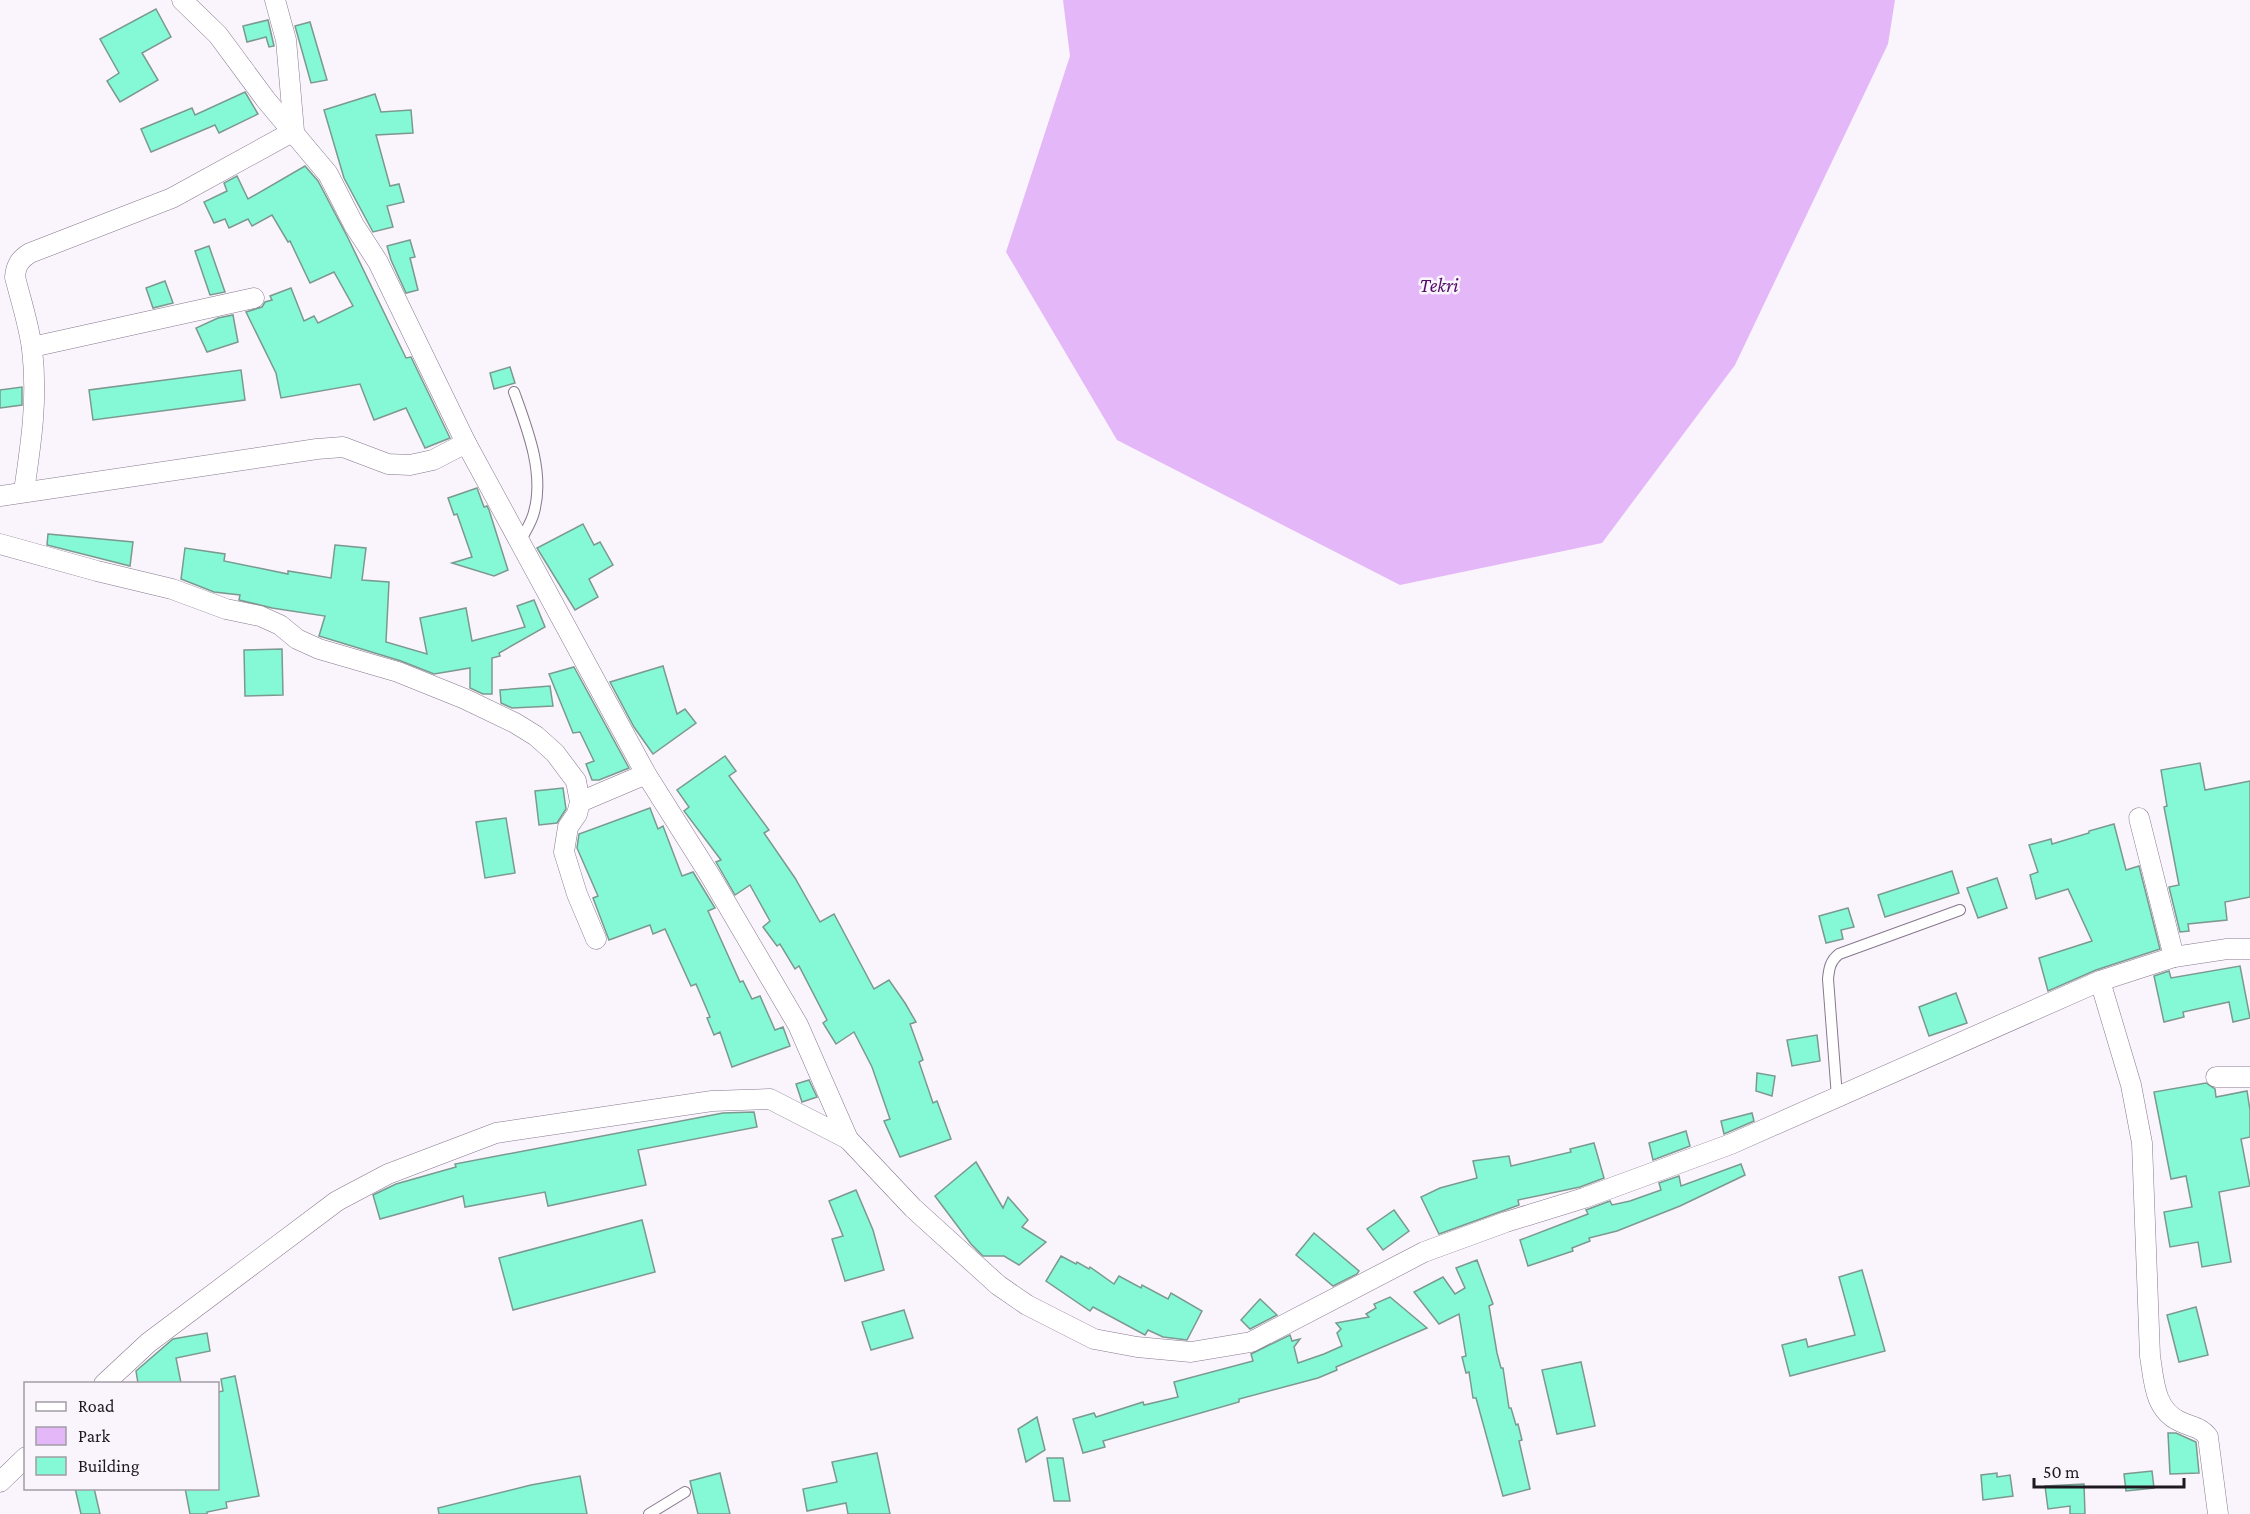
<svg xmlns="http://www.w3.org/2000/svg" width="2250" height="1514" viewBox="0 0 2250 1514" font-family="'Crimson Pro',serif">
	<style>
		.green { fill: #e4b7f8 }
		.building { fill: #85f9d5; stroke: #7b998e; stroke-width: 1.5 }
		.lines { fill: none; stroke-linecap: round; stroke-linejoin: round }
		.lane-casing { stroke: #87788e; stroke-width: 12 }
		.street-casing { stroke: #87788e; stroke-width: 21 }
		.lane { stroke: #fff; stroke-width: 10 }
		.street { stroke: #fff; stroke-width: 20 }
		.labels { text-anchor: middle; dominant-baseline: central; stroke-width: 5; stroke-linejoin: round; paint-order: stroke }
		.park-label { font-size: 20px; font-style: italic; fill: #520d68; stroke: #faf4fd }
	</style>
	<rect width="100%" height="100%" fill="#faf4fd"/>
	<!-- green -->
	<path class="green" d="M1063 0H1895L1888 44 1735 365 1602 543 1400 585 1117 440 1006 252 1070 56Z"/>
	<!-- building -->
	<g class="building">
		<path d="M156 9 171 37 142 53 158 80 120 102 107 81 119 73 100 39Z"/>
		<path d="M268 20 274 46 269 47 266 37 247 42 243 26Z"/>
		<path d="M310 22 327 80 311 83 295 26Z"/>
		<path d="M245 92 258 114 219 133 215 125 151 152 141 129 192 108 195 115Z"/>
		<path d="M375 94 381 112 411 110 413 133 376 135 390 186 399 184 404 202 387 206 393 227 373 232 344 178 324 110Z"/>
		<path d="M305 166 318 181 348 238 406 358 411 357 450 438 425 448 406 408 374 420 360 384 281 398 276 373 246 312 262 307 265 302 272 300 270 296 291 288 304 321 314 316 318 323 353 306 334 272 310 283 290 241 288 242 272 215 252 226 248 219 229 228 225 219 214 223 204 202 227 191 224 183 237 176 248 199Z"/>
		<path d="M410 240 415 257 410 258 418 290 406 293 391 260 387 246Z"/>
		<path d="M209 246 225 292 210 295 195 251Z"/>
		<path d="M165 281 173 303 153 308 146 288Z"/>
		<path d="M233 315 238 342 207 352 196 328 218 318Z"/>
		<path d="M510 367 515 383 494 389 490 373Z"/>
		<path d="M241 370 245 400 93 420 89 390Z"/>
		<path d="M22 387V405L0 408V390Z"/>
		<path d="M477 488 484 507 487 506 489 510 508 570 494 576 452 563 472 557 457 514 454 515 448 498Z"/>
		<path d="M583 524 594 545 600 542 613 565 589 579 598 597 575 610 537 548Z"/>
		<path d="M48 534 133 542 130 566 47 545Z"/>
		<path d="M335 545 366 548 362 580 389 582 386 642 427 654 420 618 466 608 472 641 525 627 517 606 534 600 545 627 499 653 500 656 492 658V694H483L470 688V668L434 674 401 661 319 636 325 616 272 608 239 600 240 595 214 592 181 579 185 548 225 554 224 561 288 574V571L331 578Z"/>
		<path d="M282 649 283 695 245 696 244 650Z"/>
		<path d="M663 666 677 714 685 709 696 723 653 754 634 727 610 682Z"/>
		<path d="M574 667 629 768 599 780H592L586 764 594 761 580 732 573 733 549 674Z"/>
		<path d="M550 686 553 706 512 708 501 703 500 690Z"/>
		<path d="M725 756 736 771 729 776 769 830 764 833 795 878 820 922 834 914 874 989 889 980 905 1003 916 1022 910 1024 923 1060 919 1062 933 1103 937 1101 951 1139 900 1157 884 1121 890 1119 872 1067 854 1032 836 1044 823 1023 827 1020 799 966 795 969 780 944 777 946 763 927 770 921 750 885 735 895 716 862 721 860 684 811 689 807 677 790Z"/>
		<path d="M2200 763 2205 790 2250 781V897L2225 902 2227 920 2188 924 2189 931 2180 932 2169 887 2179 885 2164 807 2167 806 2161 770Z"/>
		<path d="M563 788 566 809 557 823 539 825 535 791Z"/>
		<path d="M650 808 658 829 663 826 682 876 693 872 715 908 708 911 740 982 743 981 752 999 760 996 775 1030 783 1027 790 1046 732 1067 720 1032 714 1035 707 1018 710 1017 696 984 691 986 665 929 653 934 650 925 609 940 593 898 598 896 577 848 579 834Z"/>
		<path d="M506 818 515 873 485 878 476 822Z"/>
		<path d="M2114 824 2126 870 2139 866 2160 949 2096 970 2048 991 2039 958 2092 941 2068 889 2036 899 2030 875 2038 872 2029 845 2051 839 2052 844 2089 833V831Z"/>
		<path d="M1952 871 1959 893 1885 917 1878 895Z"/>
		<path d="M1997 878 2007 908 1978 918 1967 888Z"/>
		<path d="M1848 908 1854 927 1841 930 1843 939 1826 943 1819 916Z"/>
		<path d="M2240 966 2250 1018 2233 1022 2229 1002 2183 1012 2184 1017 2164 1022 2154 976 2169 971 2171 978Z"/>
		<path d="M1956 993 1967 1023 1929 1036 1919 1007Z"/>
		<path d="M1817 1035 1820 1061 1792 1066 1787 1040Z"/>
		<path d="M1757 1073 1775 1076 1772 1096 1756 1091Z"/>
		<path d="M809 1080 817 1097 802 1102 796 1084Z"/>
		<path d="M2206 1083 2215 1089 2216 1097 2247 1091 2250 1110V1137L2241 1139 2250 1186 2219 1192 2231 1262 2202 1267 2198 1242 2170 1247 2164 1212 2192 1207 2186 1176 2171 1179 2154 1092Z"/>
		<path d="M754 1112 757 1127 638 1150 646 1185 548 1206 545 1192 465 1207 463 1196 380 1219 373 1195 396 1184 456 1167 455 1164 723 1113Z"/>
		<path d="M1752 1113 1754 1121 1724 1134 1721 1121Z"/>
		<path d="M1686 1131 1690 1146 1653 1160 1649 1143Z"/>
		<path d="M1594 1143 1604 1178 1580 1187 1518 1200 1519 1205 1439 1234 1421 1197 1440 1188 1477 1178 1473 1161 1509 1156 1511 1166 1571 1152 1570 1149Z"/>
		<path d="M976 1162 1003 1208 1008 1197 1028 1220 1022 1227 1046 1242 1019 1265 1004 1256H983L971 1244 935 1196Z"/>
		<path d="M1741 1164 1745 1175 1680 1206 1617 1231 1589 1238 1590 1241 1572 1248 1573 1251 1528 1266 1520 1240 1588 1214 1586 1210 1610 1201 1612 1205 1630 1201 1661 1190 1659 1183 1679 1176 1681 1186Z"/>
		<path d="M856 1190 873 1230 884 1270 845 1281 832 1239 843 1236 829 1201Z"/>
		<path d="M1394 1210 1409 1231 1383 1250 1367 1229Z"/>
		<path d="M642 1220 655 1272 513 1310 499 1258Z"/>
		<path d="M1314 1233 1359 1271 1357 1274 1333 1286 1296 1255Z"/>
		<path d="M1061 1256 1076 1264 1077 1262 1089 1269 1090 1267 1114 1284 1119 1276 1141 1288 1142 1285 1168 1299 1171 1293 1202 1311 1187 1340 1163 1337 1148 1330 1145 1335 1093 1307 1090 1311 1046 1281Z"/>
		<path d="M1477 1260 1493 1304 1489 1306 1497 1353 1501 1368H1503L1509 1408H1511L1516 1425 1518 1424 1522 1440 1519 1441 1530 1489 1503 1496 1476 1398H1473L1469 1372 1466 1373 1462 1357 1466 1356 1459 1314 1439 1324 1414 1292 1443 1277 1455 1294 1465 1288 1456 1268Z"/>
		<path d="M1862 1270 1885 1351 1790 1376 1782 1345 1806 1339 1808 1347 1855 1335 1839 1277Z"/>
		<path d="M1390 1297 1427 1328 1336 1367 1337 1370 1318 1378 1239 1399V1402L1103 1441 1105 1447 1083 1453 1073 1419 1094 1413 1096 1417 1143 1402 1144 1405 1178 1397 1174 1382 1253 1361 1251 1354 1290 1335 1292 1341 1300 1339 1294 1347 1298 1363 1324 1354 1342 1346 1337 1333 1341 1329 1336 1323 1369 1317 1366 1314 1376 1308 1374 1304Z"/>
		<path d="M1260 1299 1277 1315 1250 1329 1241 1320Z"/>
		<path d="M2196 1307 2208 1355 2179 1362 2167 1315Z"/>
		<path d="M904 1310 913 1338 871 1350 862 1322Z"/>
		<path d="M207 1333 210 1351 176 1358 181 1383H138L136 1371 173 1339Z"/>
		<path d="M1581 1362 1595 1426 1557 1434 1542 1370Z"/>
		<path d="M235 1376 259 1496 226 1502 227 1508 207 1512V1514H190L185 1488H218V1392L223 1391 221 1379Z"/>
		<path d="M1037 1417 1045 1450 1026 1462 1018 1429Z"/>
		<path d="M2168 1433H2176L2196 1442 2199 1473 2170 1474Z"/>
		<path d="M877 1453 890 1514H848L846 1503 807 1511 803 1489 837 1482 832 1462Z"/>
		<path d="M1047 1458H1063L1070 1501H1054Z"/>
		<path d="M2152 1471 2154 1488 2126 1491 2124 1474Z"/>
		<path d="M720 1473 730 1514H698L690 1481Z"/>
		<path d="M1997 1473V1477L2010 1475 2013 1496 1983 1500 1981 1475Z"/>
		<path d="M580 1476 587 1514H439L438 1508 531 1485Z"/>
		<path d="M2084 1484 2085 1514H2070V1506L2048 1509 2045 1486Z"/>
		<path d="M75 1488H94L100 1514H81Z"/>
	</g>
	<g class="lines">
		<defs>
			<g id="lane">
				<path d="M514 392C527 428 545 473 534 512 532 522 524 533 520 542"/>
				<path d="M1837 1097 1828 979C1829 969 1830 961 1839 954L1960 910"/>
				<path d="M649 1514 685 1492"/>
			</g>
			<g id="street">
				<path d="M182 0 218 35 266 100 328 174 354 225 378 262 466 443 646 774 711 877 798 1025 848 1139 913 1208 998 1285 1027 1305 1094 1339 1137 1347 1191 1352 1251 1342 1424 1252 1506 1222 1584 1198 1731 1144 2100 981 2174 957 2227 949H2250"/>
				<path d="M32 347 254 298"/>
				<path d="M24 491C31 444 38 398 32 349 29 325 21 301 15 277 16 265 20 259 30 253L172 198 294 131 286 40 275 0"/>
				<path d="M0 496 317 449 343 447 388 464 410 465 433 460 466 443"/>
				<path d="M0 544 97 571 172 589 226 609 260 616 280 625 297 639 319 649 398 672 465 699 515 723 536 736 555 753 576 781 580 802 577 814 568 827 564 852 577 894 596 939"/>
				<path d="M580 802 646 774"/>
				<path d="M2139 818 2174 957"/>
				<path d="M2100 981 2131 1085 2142 1143 2150 1356C2154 1380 2154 1409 2179 1421 2190 1427 2200 1426 2208 1437L2218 1514"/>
				<path d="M2216 1077H2250"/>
				<path d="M104 1384 148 1343 337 1201 388 1174 496 1133 712 1101 770 1099 848 1139"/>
				<path d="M0 1482 26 1457"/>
			</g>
		</defs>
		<!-- lane casing -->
		<use href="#lane" class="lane-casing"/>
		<!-- street casing -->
		<use href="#street" class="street-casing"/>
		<!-- lane -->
		<use href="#lane" class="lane"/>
		<!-- street -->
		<use href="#street" class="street"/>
	</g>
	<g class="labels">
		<!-- park labels -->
		<g class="park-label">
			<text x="1439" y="285">Tekri</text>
		</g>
	</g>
	<!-- legend -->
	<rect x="24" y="1382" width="195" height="108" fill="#faf4fd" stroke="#a29ca5" stroke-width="1.5"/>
	<rect x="36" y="1402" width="30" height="9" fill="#ffffff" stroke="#a29ca5" stroke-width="1.5"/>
	<text x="78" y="1412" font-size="18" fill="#1e1821">Road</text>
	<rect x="36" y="1427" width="30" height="18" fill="#e4b7f8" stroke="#a29ca5" stroke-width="1.5"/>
	<text x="78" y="1442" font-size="18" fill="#1e1821">Park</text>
	<rect x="36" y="1457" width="30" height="18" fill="#85f9d5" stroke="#a29ca5" stroke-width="1.5"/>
	<text x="78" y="1472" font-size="18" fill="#1e1821">Building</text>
	<!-- scale -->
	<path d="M2034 1478v9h150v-9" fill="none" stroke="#1e1821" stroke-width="3"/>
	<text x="2043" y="1478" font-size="18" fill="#1e1821" stroke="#faf4fd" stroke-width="4.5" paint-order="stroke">50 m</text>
</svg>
